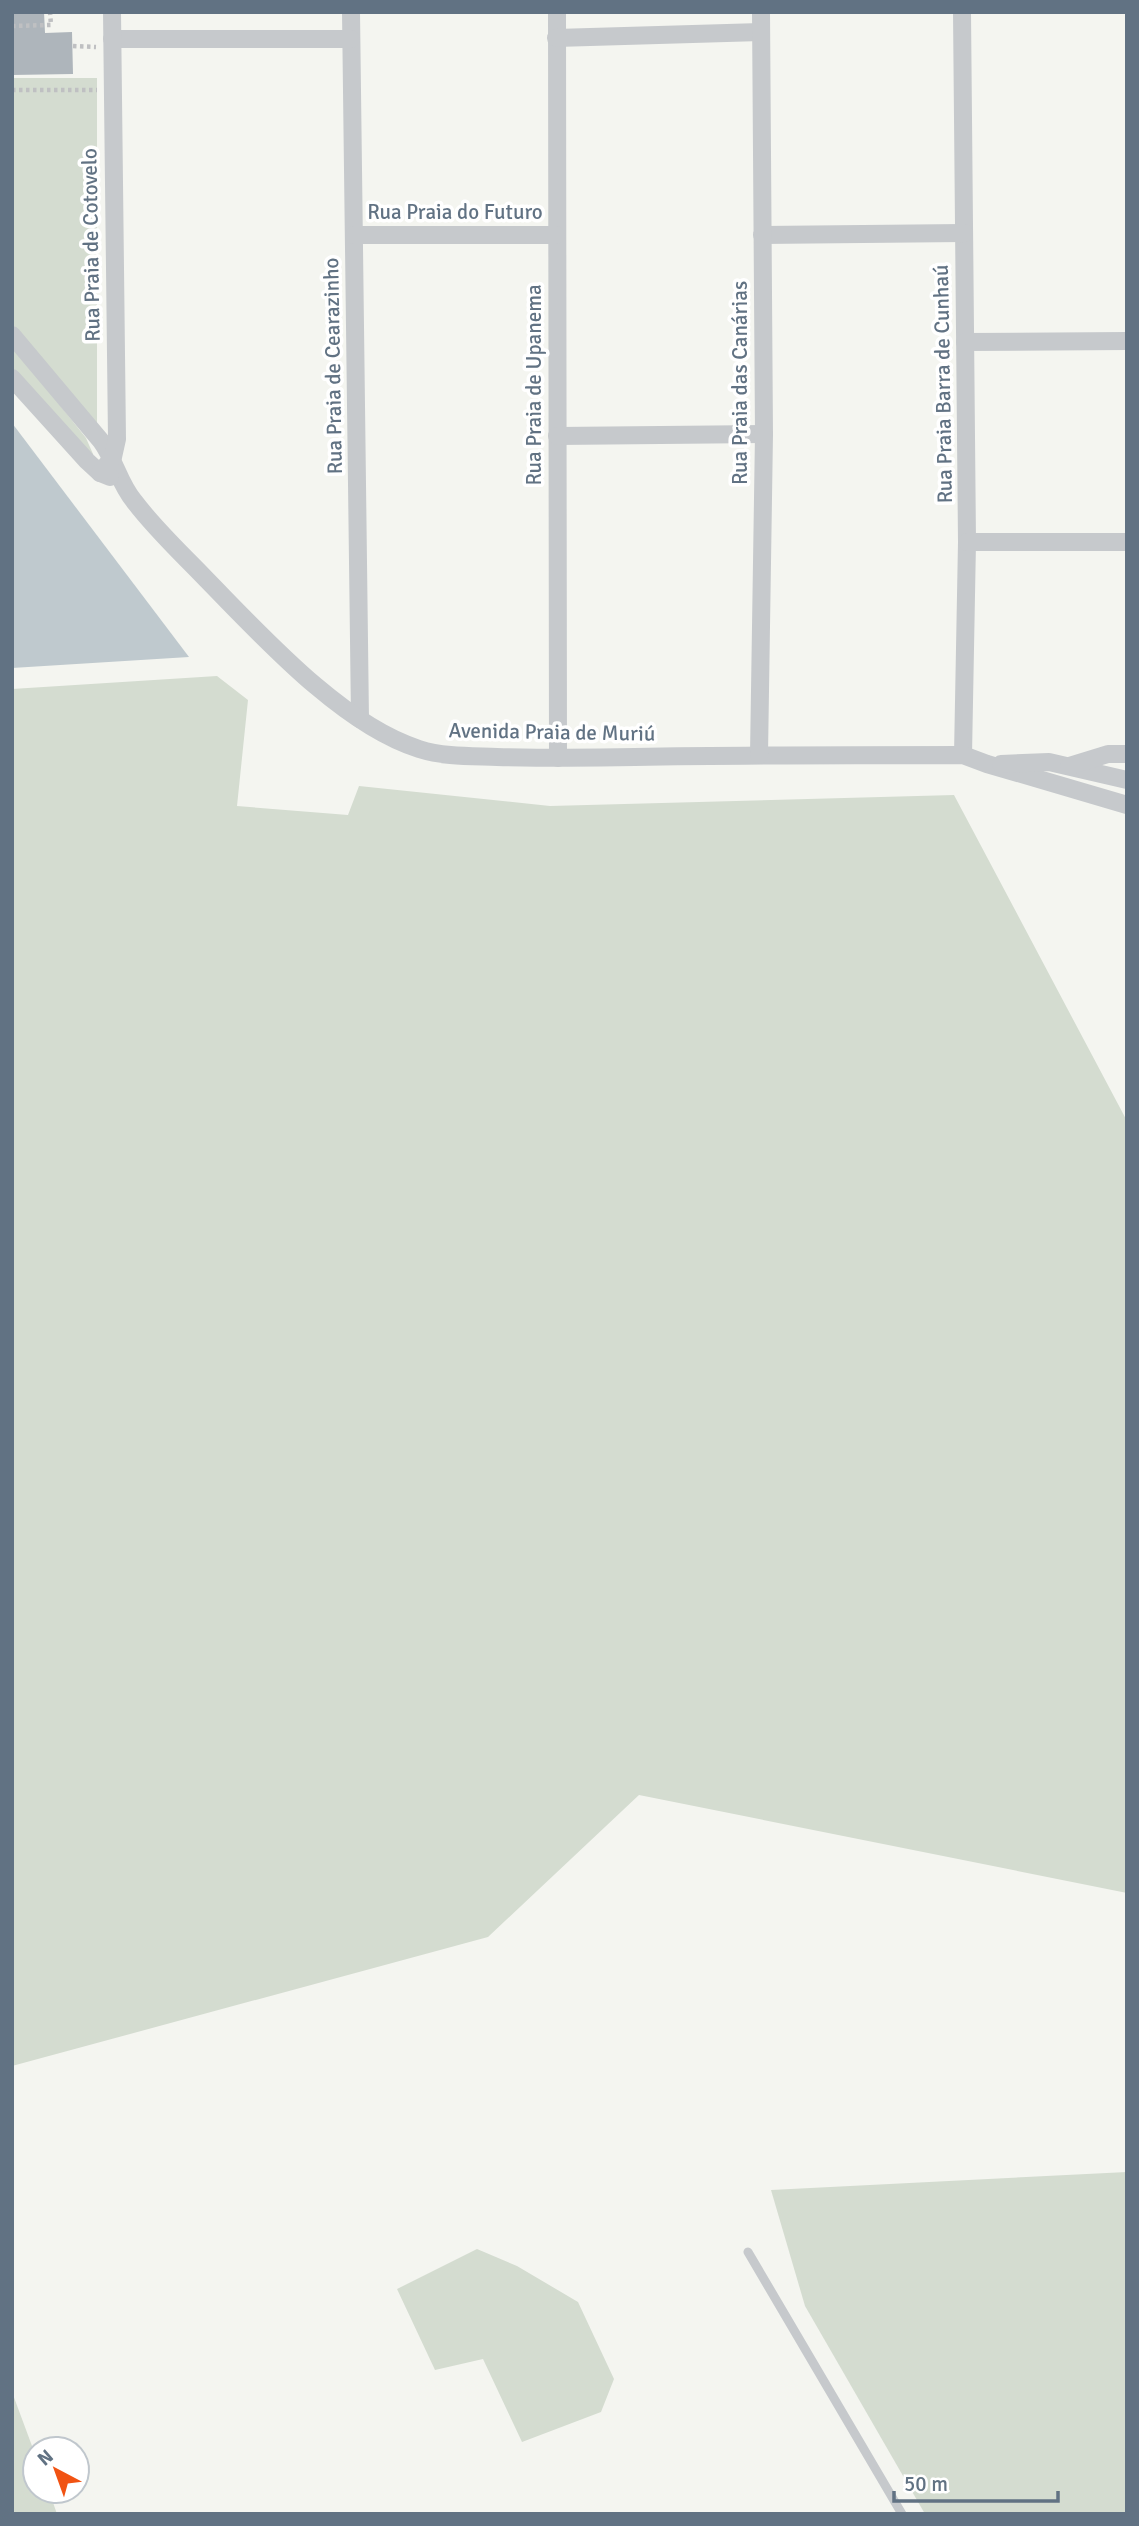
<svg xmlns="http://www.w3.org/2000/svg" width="1139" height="2526" viewBox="0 0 1139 2526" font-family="Signika,sans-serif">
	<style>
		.green { fill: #d4dcd0 }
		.water { fill: #bfc9ce }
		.building { fill: #aeb5bb }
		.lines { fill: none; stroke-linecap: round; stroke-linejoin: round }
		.path { stroke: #bfc0c2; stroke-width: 4.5; stroke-dasharray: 3.5 3.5; stroke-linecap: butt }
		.lane { stroke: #c6c9cc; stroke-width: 9 }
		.street { stroke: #c6c9cc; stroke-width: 18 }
		.labels { text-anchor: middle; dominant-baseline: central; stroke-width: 7; stroke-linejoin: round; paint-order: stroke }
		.street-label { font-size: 21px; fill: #617283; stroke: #fff }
	</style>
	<rect width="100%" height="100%" fill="#f4f5f0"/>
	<!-- green -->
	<g class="green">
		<path d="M12 78H97V431L12 324Z"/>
		<path d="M12 345 86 438 93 454 90 456 12 369Z"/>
		<path d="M217 676 248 700 237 806 348 815 359 786 550 806 954 795 1127 1121V1893L639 1795 488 1937 12 2066V689Z"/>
		<path d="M1127 2172V2514H925L805 2306 771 2190Z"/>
		<path d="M477 2249 517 2266 578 2302 614 2379 601 2412 522 2442 483 2359 435 2370 397 2289Z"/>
		<path d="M12 2392 35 2454V2491H49L57 2514H12Z"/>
	</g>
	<!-- water -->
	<path class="water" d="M12 423 189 657 12 668Z"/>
	<!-- building -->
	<path class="building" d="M12 12H44L45 33 72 32 73 74 12 75Z"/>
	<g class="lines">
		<!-- path -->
		<g class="path">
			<path d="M12 26 51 25 50 12"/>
			<path d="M73 46 96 47"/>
			<path d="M12 90H97"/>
		</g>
		<!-- lane -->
		<path class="lane" d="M748 2252 902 2514"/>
		<!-- street -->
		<g class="street">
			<path d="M351 12 360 719"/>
			<path d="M557 12 558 758"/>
			<path d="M962 12 967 542 963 755"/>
			<path d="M556 38 761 32"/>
			<path d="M112 39H351"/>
			<path d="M354 235H556"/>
			<path d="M762 235 964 233"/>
			<path d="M12 335 101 441C115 460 119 483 134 501 155 529 182 554 206 579 261 635 342 725 419 749 444 757 471 756 497 757 543 758 589 758 635 757 744 755 853 755 963 755L987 764 1127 805"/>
			<path d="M965 342 1127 341"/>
			<path d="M12 378 87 461 100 473 110 477"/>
			<path d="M557 436 764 434"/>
			<path d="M100 473 113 457 117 439 112 12"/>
			<path d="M967 542H1127"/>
			<path d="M759 755 764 434 761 12"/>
			<path d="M1001 764 1049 762 1127 780"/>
			<path d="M1069 766 1108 754H1127"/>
		</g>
	</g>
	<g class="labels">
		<!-- street labels -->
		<g class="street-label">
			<text x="455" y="212">Rua Praia do Futuro</text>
			<text transform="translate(91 245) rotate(-91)">Rua Praia de Cotovelo</text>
			<text transform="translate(333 366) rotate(-91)">Rua Praia de Cearazinho</text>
			<text transform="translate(740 383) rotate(-90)">Rua Praia das Canárias</text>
			<text transform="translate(943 384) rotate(-91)">Rua Praia Barra de Cunhaú</text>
			<text transform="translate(534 385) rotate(-90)">Rua Praia de Upanema</text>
			<text transform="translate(552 732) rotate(1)">Avenida Praia de Muriú</text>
		</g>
	</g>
	<!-- border -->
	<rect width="1139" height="2526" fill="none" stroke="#617283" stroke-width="28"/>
	<!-- north arrow -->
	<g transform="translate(56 2470) rotate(319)"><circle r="33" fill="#ffffff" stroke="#c0c7cd" stroke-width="2"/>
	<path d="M0-5L12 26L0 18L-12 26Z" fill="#f15313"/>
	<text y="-10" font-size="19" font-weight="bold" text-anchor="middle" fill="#617283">N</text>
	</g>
	<!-- scale -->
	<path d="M894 2491v10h164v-10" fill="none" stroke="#617283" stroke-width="3.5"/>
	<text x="904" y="2491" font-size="21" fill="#617283" stroke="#ffffff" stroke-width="5" paint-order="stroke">50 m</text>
</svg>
